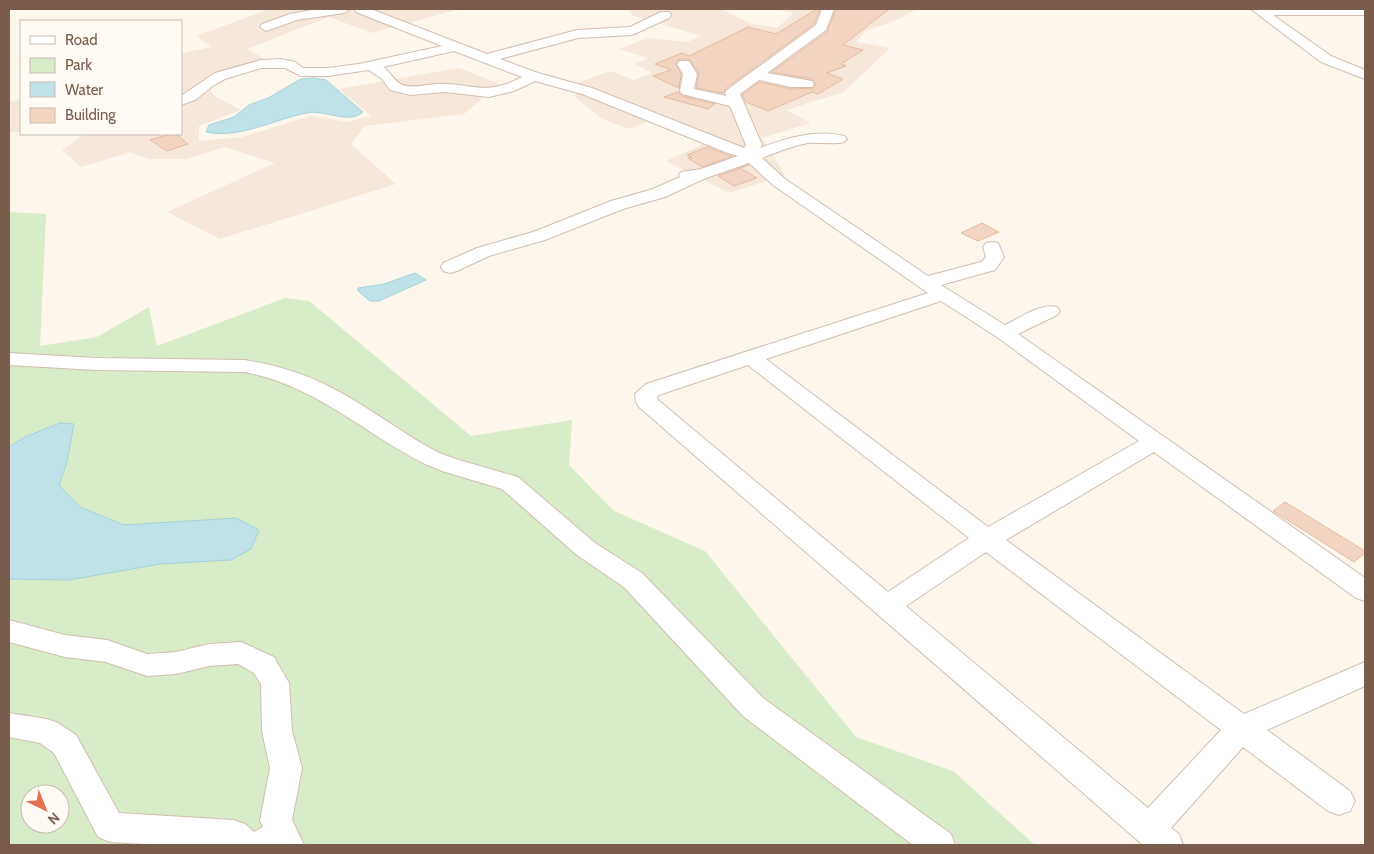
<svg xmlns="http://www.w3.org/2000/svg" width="1374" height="854" viewBox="0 0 1374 854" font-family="Cabin,sans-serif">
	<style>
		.residential { fill: #f5e8da }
		.green { fill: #d8ecc9; fill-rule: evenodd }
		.water { fill: #bfe3e8; stroke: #a5d3da }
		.building { fill: #f3d5c3; stroke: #e6bba3 }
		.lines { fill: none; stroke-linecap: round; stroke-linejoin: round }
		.minor-casing { stroke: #d1beb0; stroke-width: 2 }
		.minor { fill: #fff; fill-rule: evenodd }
	</style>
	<rect width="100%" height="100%" fill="#fdf6ec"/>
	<!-- residential -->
	<g class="residential">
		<path d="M270 9H459L372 33 329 17 247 49 278 67 206 77 214 96 241 110 199 126V141L242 137 311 116 348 122 371 116 339 89 459 68 500 84 464 114 365 126 351 144 396 184 220 239 167 212 275 163 225 147 187 159H148L131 152 81 167 62 150 85 134H181V53L212 47 196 36Z"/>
		<path d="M627 9H722L749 23 777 28 794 13 777 9H917L895 21 865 31 857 42 890 48 844 92 786 110 811 123 762 138 785 175 729 193 666 161 706 143 654 119 629 129 602 119 576 98 575 84 610 71 634 80 651 73 636 64 648 58 620 49 646 38 687 42 701 36 634 16Z"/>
		<path d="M21 100V131L9 133V102Z"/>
	</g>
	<!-- green -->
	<path class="green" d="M9 212 46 214 40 346 97 337 149 307 157 346 285 298 309 301 471 436 572 420 569 465 614 511 705 551 856 737 953 771 1035 845H9ZM30 794H60V824H30Z"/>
	<!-- water -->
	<g class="water">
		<path d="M314 78 326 80 363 112C348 125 325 109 307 113 274 119 241 139 206 132L209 125 234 117 249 105 268 98 301 79Z"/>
		<path d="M415 273 426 280 379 301H370L358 291V288L384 284Z"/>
		<path d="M60 423 74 424 67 462 59 485 80 507 124 525 236 518 259 530 251 549 231 560 160 564 69 580 9 579V447L25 437Z"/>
	</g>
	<!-- building -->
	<g class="building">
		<path d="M817 9H820L814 24 726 88 723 93 696 88 699 73 689 59H679L675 63 681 74 679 88 653 76 671 70 655 64 682 53 689 56 748 27 776 34Z"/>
		<path d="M836 9H889L843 45 863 50 841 64 846 66 827 73 843 79 818 94 812 92 768 111 746 102 742 95 759 82 791 89 814 88 816 83 812 79 772 72 827 32Z"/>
		<path d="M678 92 682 96 715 104 708 109 664 97Z"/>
		<path d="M171 134H176L188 144 167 151 150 140Z"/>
		<path d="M707 147 724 154 732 156 702 167 688 158 692 157 687 155Z"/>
		<path d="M749 165 740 168 757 178 734 186 718 176Z"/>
		<path d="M982 223 999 232 978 241 961 233Z"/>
		<path d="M1285 502 1365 551V553L1354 562 1273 511Z"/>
	</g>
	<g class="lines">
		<defs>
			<g id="minor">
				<path d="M317 9H350L344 13 297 20 266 31 260 27 262 24 290 14Z"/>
				<path d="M354 9H371L487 54 577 30 630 27 661 12H669L671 15 669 18 632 35 578 38 500 59 538 73 592 88 744 148 746 145 730 106 682 94 680 91 683 74 677 64 679 61H689L697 74 694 89 726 96 725 93 727 90 816 25 822 9H834L826 30 767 73 812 81 814 84 812 87H791L759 80 740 94 762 145 760 148C786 138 816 129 844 136L847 139 844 142C833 145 820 142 808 143 792 146 777 152 762 158L785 179 928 276 981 262 986 257 983 247 986 243 992 242 998 243 1004 257 995 270 941 285 1005 325C1020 318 1040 303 1057 307L1060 311 1057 315 1018 334 1365 578V601L1356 598 1154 452 1006 540 1244 714 1365 662V686L1267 730 1350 791 1355 801 1350 811 1339 815 1328 811 1243 747 1171 828 1179 834 1183 845H1143L639 407 636 402 635 394 646 384 928 293 773 185 749 163 706 178 665 197 623 209 545 240 489 256 457 271 450 273 443 271 441 267 443 263 477 248 533 232 611 201 653 189 680 177 679 175 681 172 701 169 738 156 725 152 582 94 535 81 514 91 489 97 445 92 410 95 390 90 382 79 369 70 328 76H301L285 68H261L225 79 214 85 195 100 181 105V96L215 73 261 60 281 59 295 62 303 68H328L359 64 442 46 356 12ZM454 51 522 77C483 97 476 83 438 84 427 84 413 89 403 85 395 83 390 71 383 67ZM941 301 997 337 1139 441 988 527 766 359ZM748 365 969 538 888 592 658 400 657 396 662 394ZM986 552 1221 730 1148 808 906 606Z"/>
				<path d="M1251 9H1365V15H1273L1331 56 1365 70V79L1321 62Z"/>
				<path d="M9 353 96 358 245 360C275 365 303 373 330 387 368 406 401 433 439 453L459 460 518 477 595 543 642 573 763 698 951 834 955 845H913L743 716 624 587 577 555 502 489 442 471 423 463C361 431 316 386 245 372L96 370 9 365Z"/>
				<path d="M9 620 65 635 107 640 147 654 176 652 209 644 241 642 274 657 289 683 292 731 302 768 292 820 304 845H162L110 842 98 837 54 753 40 743 9 737V713L47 719 58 723 76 735 119 813 233 820 245 824 254 832 263 827 260 821 270 768 262 731 261 684 254 673 238 664 209 666 176 674 147 676 106 662 65 657 9 642Z"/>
			</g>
		</defs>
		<!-- minor casing -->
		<use href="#minor" class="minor-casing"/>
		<!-- minor -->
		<use href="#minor" class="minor"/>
	</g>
	<!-- border -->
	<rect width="1374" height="854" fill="none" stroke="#7a5c4d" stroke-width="20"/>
	<!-- legend -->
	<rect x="20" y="20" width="162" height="115" fill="#fffaf3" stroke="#cabbb1"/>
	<rect x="30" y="36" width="25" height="8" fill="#ffffff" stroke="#cabbb1"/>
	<text x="65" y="45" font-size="15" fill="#7a5c4d">Road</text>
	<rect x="30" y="58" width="25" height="15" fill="#d8ecc9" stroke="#cabbb1"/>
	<text x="65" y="70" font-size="15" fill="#7a5c4d">Park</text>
	<rect x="30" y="82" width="25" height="15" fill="#bfe3e8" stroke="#cabbb1"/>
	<text x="65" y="95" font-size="15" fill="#7a5c4d">Water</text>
	<rect x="30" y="108" width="25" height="15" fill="#f3d5c3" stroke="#cabbb1"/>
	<text x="65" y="120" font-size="15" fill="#7a5c4d">Building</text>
	<!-- north arrow -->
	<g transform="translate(45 809) rotate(137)"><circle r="24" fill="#fffaf3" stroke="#cabbb1"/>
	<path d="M0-4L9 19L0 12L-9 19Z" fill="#e76f51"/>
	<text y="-8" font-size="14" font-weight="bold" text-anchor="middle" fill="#7a5c4d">N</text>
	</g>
</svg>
